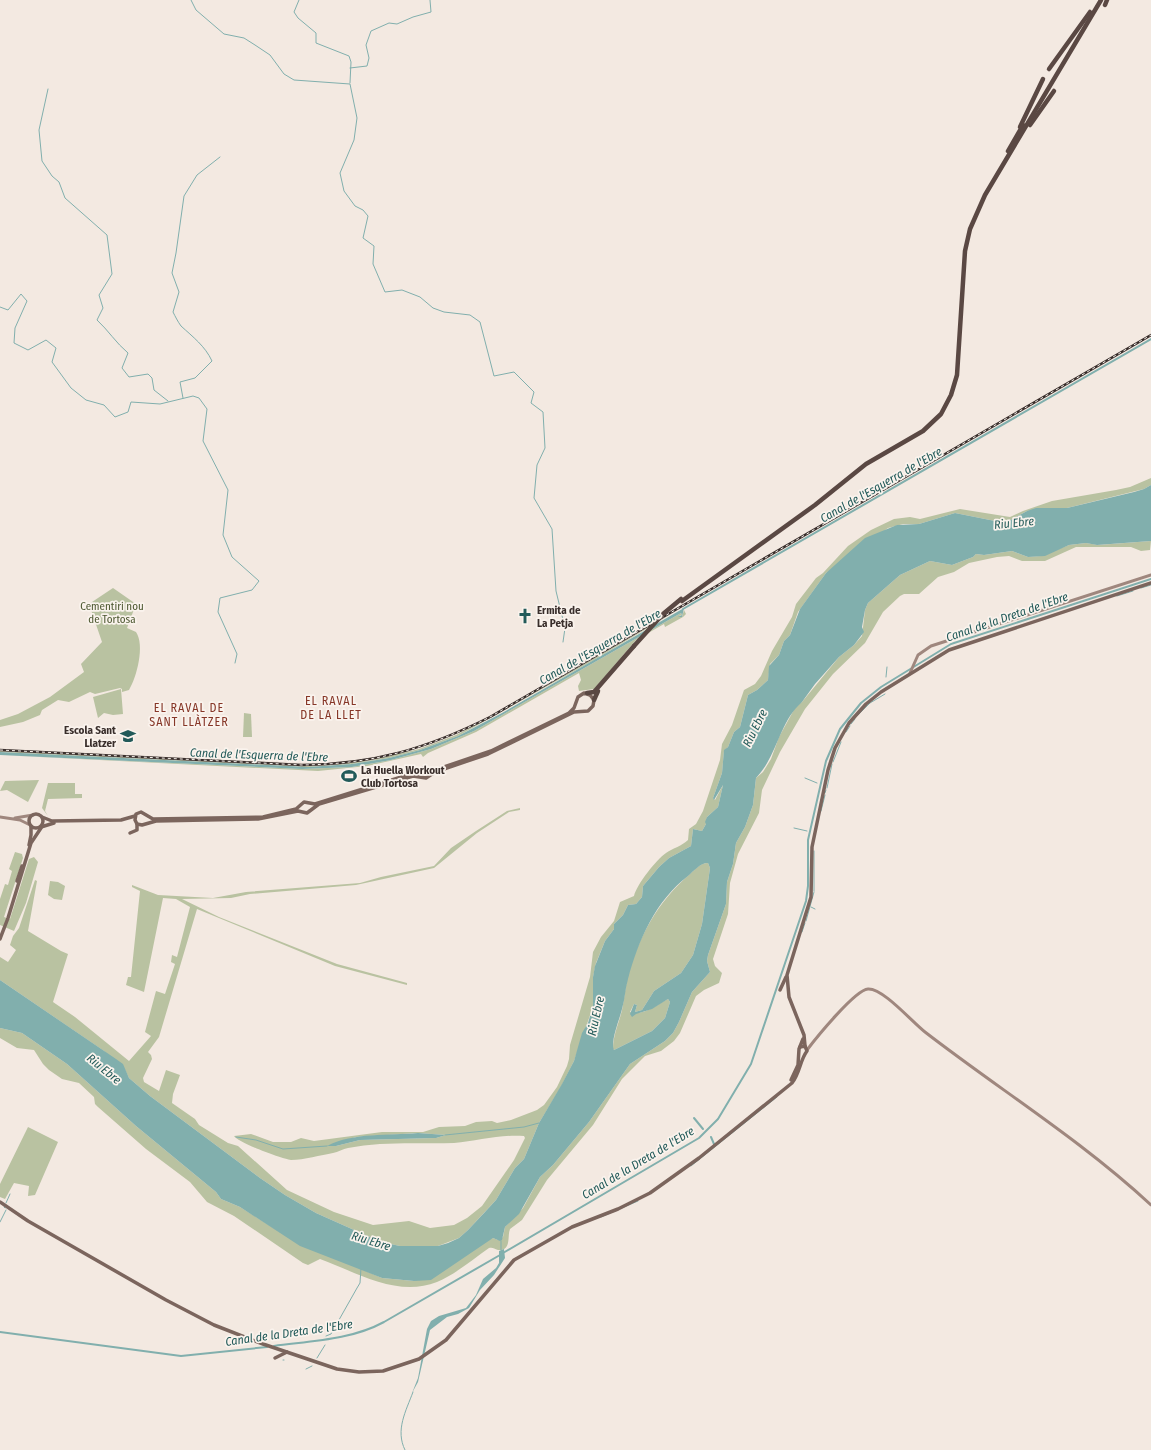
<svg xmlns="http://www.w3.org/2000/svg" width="1151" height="1450" viewBox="0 0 1151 1450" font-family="'Fira Sans Condensed',sans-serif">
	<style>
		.green { fill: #b9c2a1; fill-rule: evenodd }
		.water { fill: #81afad; fill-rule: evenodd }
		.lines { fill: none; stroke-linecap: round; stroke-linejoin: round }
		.stream { stroke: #81afad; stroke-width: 1 }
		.canal { stroke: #81afad; stroke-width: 2 }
		.secondary { stroke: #9f877e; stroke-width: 3 }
		.primary { stroke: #7b655d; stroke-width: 3.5 }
		.highway { stroke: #5a4843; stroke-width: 4.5 }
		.rail-casing { stroke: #392e2b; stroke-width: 2.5 }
		.rail { stroke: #faf3ed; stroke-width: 1; stroke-dasharray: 3; stroke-linecap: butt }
		.highway-bridge { stroke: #5a4843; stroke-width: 4.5 }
		.labels { text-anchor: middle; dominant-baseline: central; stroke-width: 3.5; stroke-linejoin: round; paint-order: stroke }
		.park-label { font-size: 11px; fill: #4c5730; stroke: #faf3ed }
		.poi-label { font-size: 11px; font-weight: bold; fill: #392e2b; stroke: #faf3ed; text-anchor: start }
		.water-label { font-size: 12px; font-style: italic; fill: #225a59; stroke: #faf3ed }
		.neighbourhood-label { font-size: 12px; letter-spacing: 1px; fill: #863627; stroke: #faf3ed }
	</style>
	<rect width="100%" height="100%" fill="#f3e9e1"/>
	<!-- green -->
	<g class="green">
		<path d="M1151 478V485L1144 489 1067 508 1027 511 1005 523 955 513 919 524H903L888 528 826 573 798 612 790 635 784 641 779 655 770 664 768 680 757 690 748 695 740 727 734 732 728 747 724 751 722 773 713 798 715 800 723 785 718 807 707 817 706 824 702 831 693 829 691 846 669 858 659 867 643 886 642 897 636 904 628 905 623 915 614 924V929L605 941 596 963 593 977 594 1004 574 1061 562 1085 539 1123 524 1159 515 1168 496 1200 468 1230 459 1238 438 1246H400L381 1242 316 1213 285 1195 260 1178 150 1096 129 1078 125 1070 104 1051 0 980V957L8 962 16 950 10 945 13 936 19 928 35 880 37 881 28 931 61 951 68 954 53 1002 75 1017 129 1061 151 1036 145 1032 156 991 165 994 175 964 171 962 172 955 177 957 190 907 176 899 163 898 144 992 126 985 128 977H131L140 891 132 887V885L158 895 213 898 246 892 360 883 381 877 434 866 451 848 476 831 507 811 520 808V810L509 812 477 833 434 868 356 885 250 894 231 898 182 899 219 917 337 964 407 983V985L335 966 197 909 159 1037 148 1052 151 1055 152 1059 143 1078 144 1082 159 1091 166 1070 180 1075 173 1094 172 1103 195 1119 199 1125 228 1143 238 1146 287 1190 334 1212 373 1225 409 1221 430 1228 454 1225 467 1218 482 1206 514 1160 525 1138 524 1136C501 1134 477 1141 454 1143 419 1144 382 1141 348 1148 343 1149 338 1152 333 1153 321 1155 304 1160 291 1160 282 1159 237 1142 234 1136L251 1134 273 1142H291L301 1138 314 1141 382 1132H423L439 1127 465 1126 476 1122 492 1121 497 1123 511 1120 537 1110 544 1105 557 1087 567 1066 569 1059 570 1045 590 977 593 952 601 937 614 921 620 902 634 896C637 884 656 860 666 853 673 848 682 846 688 840L689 829 696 824 703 811 720 760 722 744 732 725 744 690 755 684 761 676 772 651 792 617 796 604 816 578 823 573 848 546 871 530 894 519 910 517 920 519 960 509 1010 517 1023 511 1052 501 1116 490 1130 487ZM418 1133 446 1135 436 1138 360 1140 336 1146H328L356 1137Z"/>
		<path d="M1151 541 1150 550 1141 551 1131 547H1076L1045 561H1022L1009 556 997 557 969 563 954 572 938 577 919 594H904L900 596 883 612 865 643 833 674 805 709 780 752 762 790 759 813 738 854 730 883 728 914 713 959 715 966 722 973 719 983 704 990 696 996 680 1033 674 1041 661 1051 645 1056 622 1079 593 1125 547 1180 522 1220 510 1229C507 1236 512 1251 498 1250 494 1249 493 1247 489 1248 473 1259 456 1274 437 1282 397 1298 356 1272 320 1259L308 1265 303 1263 234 1216 207 1202 190 1182 146 1149 98 1107 95 1104 94 1097 79 1083 62 1079 49 1070 43 1064 34 1050 17 1048 0 1038V1028L22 1033 67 1064 136 1126 216 1192 221 1199 240 1207 291 1239 382 1278 414 1281 490 1239 493 1238 498 1240 503 1237 505 1227 523 1208 540 1177 553 1165 589 1122 630 1064 665 1041 673 1033 679 1022 692 992 710 972 707 961 708 955 726 904 727 882 733 864 736 843 745 827 753 805 756 778 763 772 771 759 779 737 796 706 802 702 839 657 854 645 862 636 865 610 868 603 900 575 930 561 952 565 973 557 976 554 984 555 1012 551 1028 557 1041 556 1069 545 1086 543 1098 545Z"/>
		<path d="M113 588 136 604 127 628 136 632C145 645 137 677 129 690L122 692V689L120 688 95 694 90 692 69 702 58 700 42 710 40 715 23 722 0 727V720L18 714 50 697 84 672 81 664 102 642 89 604Z"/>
		<path d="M683 607 594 660 458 736 420 750 389 758 352 764 308 767 0 752V751L303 766 332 765 372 760 419 749 456 735 506 709Z"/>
		<path d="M684 610 686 614 683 617 665 627 664 624 636 640 594 689 579 691 578 686 581 680 579 673 476 732 428 753 423 757 421 754 367 766 318 771 0 755 302 769 352 767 391 760 431 749 474 731 681 613 682 615 679 616 682 617Z"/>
		<path d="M121 689 123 714 113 715 104 713 98 718 93 697Z"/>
		<path d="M244 713 251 714 252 737H243Z"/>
		<path d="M39 780 28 802 7 790 0 791 5 781Z"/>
		<path d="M48 783H75V794H82V798L48 799 45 811 48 816 42 808Z"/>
		<path d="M15 852 22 854 23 858 4 917 10 919 29 859 34 857 38 862 26 903 14 931 0 925V899L5 884 8 885 12 871 9 869Z"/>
		<path d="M708 863 710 868 702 924 693 955 681 973 654 991 642 1010 635 1012 637 1005 634 1004 630 1012C644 1016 656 1005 668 999L670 1002 665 1018 652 1031 614 1050 613 1049C613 1035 619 1023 622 1010 624 1000 625 990 627 980 637 939 658 901 690 874 696 869 700 863 708 863Z"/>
		<path d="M50 881 58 882 65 886 62 900 54 899 48 895Z"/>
		<path d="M28 1127 58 1142 35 1195 28 1196 29 1186 14 1183 5 1199 0 1197V1184Z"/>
	</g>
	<!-- water -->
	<g class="water">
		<path d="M1151 485V541L1097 545 1086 543 1069 545 1045 556 1028 557 1012 551 984 555 976 554 973 557 952 565 930 561 900 575 868 603 865 610 862 627 864 632 854 645 839 657 815 684 802 702C779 722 778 755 756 778L753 805 745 827 736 843 733 864 727 882 726 904 708 955 707 961 710 972 692 992 679 1022 673 1033 665 1041 630 1064 589 1122 553 1165 540 1177 519 1214 505 1227 502 1240 500 1241 493 1238 431 1280 414 1281 382 1278 300 1246 240 1207 221 1199 216 1192 136 1126 67 1064 22 1033 0 1028V980L116 1059 123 1064 129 1078 150 1096 260 1178 285 1195 316 1213 381 1242 400 1246H438L448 1243 459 1238 468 1230 484 1213 496 1200 515 1168 524 1159 539 1123 562 1084 574 1061 582 1033 588 1023 593 1006V977L595 966 605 941 614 929V924L623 915 628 905 636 904 642 897 643 886 659 867 669 858 691 846 693 829 702 831 706 824 705 822 707 817 718 807 723 785 714 800 713 798 722 773 724 750 728 747 734 732 740 727 748 695 757 690 768 680 769 666 779 655 784 641 790 635 800 609 826 573 865 538 897 525 919 524 955 513 1005 523 1027 511 1036 508H1067L1134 492 1144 489ZM708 863 710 868 702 924 693 955 681 973 654 991 642 1010 635 1012 637 1005 634 1004 630 1014 632 1017 636 1014 652 1009 668 999 670 1002 665 1018 652 1031 614 1050C610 1042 620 1018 622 1009 625 999 625 989 628 979 638 941 656 900 688 876 694 871 700 863 708 863Z"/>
		<path d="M684 608 682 617H678L682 615 681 613 474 731 431 749 391 760 352 767 302 769 0 755V752L308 767 352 764 389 758 420 750 458 736 502 713Z"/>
		<path d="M418 1133 446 1135 436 1138 360 1140 336 1146H327C354 1132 388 1136 418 1133Z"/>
		<path d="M504 1249 505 1258 494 1275 480 1290 469 1308 458 1314 447 1317 430 1330 418 1382 412 1393 418 1378 427 1329 431 1321 439 1316 466 1308 476 1295 483 1279 496 1268 499 1263V1251Z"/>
	</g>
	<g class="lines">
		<!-- stream -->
		<g class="stream">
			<path d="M191 0 196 10 224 34 244 38 255 45 270 55 284 74 294 80 350 84 357 118 354 140 340 173 344 191 355 206 363 210 368 216 363 238 374 246 373 264 385 292 402 290 420 297 433 308 444 312 470 315 480 322 494 376 514 372 534 392 531 403 543 412 545 448 537 465 534 498 552 529 556 591 565 628 563 642"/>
			<path d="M299 0 294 12 298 18 316 33V43L349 56 351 62 350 83"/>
			<path d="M350 68 367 66 369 58 366 45 371 31 389 23 397 24 413 17 431 12 430 0"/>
			<path d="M48 89 39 130 42 161 52 176 59 182 65 198 107 235 112 274 99 295 103 308 97 320C108 330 116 343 128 353L122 368 129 377 148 374 152 378 154 390 168 401"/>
			<path d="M0 307 8 310 21 294 27 301 15 328 14 343 28 350 46 340 56 348 52 362 71 388 86 400 104 405 115 417 128 412 131 402 160 404 193 396 199 398 207 409 203 441 228 490 223 535 232 557 259 581 252 590 220 598 218 612 237 654 235 663"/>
			<path d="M183 398 180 382 195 378 212 361C205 346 193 337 181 326 178 322 175 316 173 312L179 292 172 273 176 253 184 196 197 175 220 157"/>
			<path d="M1141 588 1151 585"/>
			<path d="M1117 596 1133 591"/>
			<path d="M886 677 887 667"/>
			<path d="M857 716 870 703 885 694"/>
			<path d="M851 724 855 719"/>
			<path d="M846 732 850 726"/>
			<path d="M833 762 841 742"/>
			<path d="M805 778 817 783"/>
			<path d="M827 788 832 764"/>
			<path d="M825 793 826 790"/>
			<path d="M821 811 825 795"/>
			<path d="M794 828 807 831"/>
			<path d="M814 851V891"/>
			<path d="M811 907 815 909"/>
			<path d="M806 921 814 892"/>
			<path d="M802 932 805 923"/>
			<path d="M445 1135 524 1127 539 1123"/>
			<path d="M236 1137 256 1140 283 1149 327 1146"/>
			<path d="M691 1166 777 1097"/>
			<path d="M6 1203 10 1194"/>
			<path d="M4 1207 5 1208"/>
			<path d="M601 1217 638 1201"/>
			<path d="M0 1222 6 1210"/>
			<path d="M501 1241V1250"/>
			<path d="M326 1336 331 1334 357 1288 360 1283 361 1268"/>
			<path d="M317 1358 325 1345"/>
			<path d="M283 1360H284"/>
			<path d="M306 1369 312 1366"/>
			<path d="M405 1450C395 1430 406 1411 413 1392"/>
		</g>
		<!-- canal -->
		<g class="canal">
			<path d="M683 609 1151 339"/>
			<path d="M694 1118 703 1129"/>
			<path d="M711 1137 714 1144"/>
			<path d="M503 1253 699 1138 718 1119 751 1064 806 901 808 886V840L826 761 840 729 861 703 881 687 951 644 1151 579"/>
			<path d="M0 1332 181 1356 267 1347"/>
			<path d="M274 1346C311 1341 351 1340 384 1322L500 1255"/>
		</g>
		<!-- secondary -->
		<g class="secondary">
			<path d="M910 673 918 655 931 646 1151 575"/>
			<path d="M0 817 20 820 30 825"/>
			<path d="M15 818 33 815"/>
			<path d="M807 1050C816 1038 855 990 868 989 883 988 912 1022 925 1032 1000 1090 1081 1140 1151 1205"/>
		</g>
		<!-- primary -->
		<g class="primary">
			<path d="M584 693 590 695 594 700 593 706 588 711 574 712 488 754 435 772 426 778 413 776 319 804 307 813 298 811 258 819 156 821 142 825 137 824 135 820 136 814 141 812 153 819 263 817 296 809 304 802 315 804 411 774 423 768 431 770 438 769 491 751 569 713 574 708 578 697Z"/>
			<circle cx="36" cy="821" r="7"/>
			<path d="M42 817 52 821 121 820 135 816"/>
			<path d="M41 827 54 823"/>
			<path d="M130 833 137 830V824"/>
			<path d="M29 845 31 835V826"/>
			<path d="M17 881 22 866"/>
			<path d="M0 939 8 918 31 843 41 828"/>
			<path d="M780 990 786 977"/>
			<path d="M805 1046 804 1035 789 997 787 975 811 897 812 847 828 770 835 748 849 723 866 704 881 692 949 650 1151 583"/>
			<path d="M791 1080 798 1065 799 1049 803 1039"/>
			<path d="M0 1202 28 1221 166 1300 214 1325 263 1344 337 1369 359 1372 383 1371 419 1359 446 1340 514 1260 572 1227 618 1209 650 1193 699 1158 792 1083C800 1073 800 1060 807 1051L805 1046 800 1047"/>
			<path d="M275 1358 287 1352"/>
		</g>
		<!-- highway -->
		<g class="highway">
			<path d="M1105 5 1107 0"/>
			<path d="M1049 69 1090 12"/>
			<path d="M1030 125 1054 91"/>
			<path d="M1020 127 1043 79"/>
			<path d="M1008 151 1023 125"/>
			<path d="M682 601 815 505 866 464 923 431 941 414 951 395 957 375 965 251 970 229 985 195 1101 0"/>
			<path d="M587 693 594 692 634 646"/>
			<path d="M594 700 598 691"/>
		</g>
		<defs>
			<path id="rail" d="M0 750 302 765C374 764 426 749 490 717L1151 335"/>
		</defs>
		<!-- rail casing -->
		<use href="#rail" class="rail-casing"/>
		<!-- rail -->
		<use href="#rail" class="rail"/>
		<!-- highway-bridge -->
		<path class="highway-bridge" d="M634 646 663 614 681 599"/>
	</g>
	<!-- icons -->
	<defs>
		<symbol id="church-bare" viewBox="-9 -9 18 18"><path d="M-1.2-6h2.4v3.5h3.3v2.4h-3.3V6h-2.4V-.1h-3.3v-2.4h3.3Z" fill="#225a59" stroke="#faf3ed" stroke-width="2.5" paint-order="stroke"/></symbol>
		<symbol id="school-bare" viewBox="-9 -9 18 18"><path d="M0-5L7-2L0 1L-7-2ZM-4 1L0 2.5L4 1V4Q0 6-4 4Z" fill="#225a59" stroke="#faf3ed" stroke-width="2.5" paint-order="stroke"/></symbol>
		<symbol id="stadium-bare" viewBox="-9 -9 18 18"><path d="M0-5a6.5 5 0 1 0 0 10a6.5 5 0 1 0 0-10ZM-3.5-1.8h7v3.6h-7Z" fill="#225a59" stroke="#faf3ed" stroke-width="2.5" paint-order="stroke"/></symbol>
	</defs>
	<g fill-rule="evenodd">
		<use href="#church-bare" x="514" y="605" width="22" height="22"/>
		<use href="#school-bare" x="117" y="725" width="22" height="22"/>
		<use href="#stadium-bare" x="338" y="765" width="22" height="22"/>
	</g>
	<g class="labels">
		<!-- park labels -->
		<g class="park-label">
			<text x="112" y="606">Cementiri nou<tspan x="112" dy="13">de Tortosa</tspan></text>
		</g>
		<!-- poi labels -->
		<g class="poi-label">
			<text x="537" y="610">Ermita de<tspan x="537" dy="13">La Petja</tspan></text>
			<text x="116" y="730" text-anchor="end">Escola Sant<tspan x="116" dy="13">Llatzer</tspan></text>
			<text x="361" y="770">La Huella Workout<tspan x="361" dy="13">Club Tortosa</tspan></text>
		</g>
		<!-- water labels -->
		<g class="water-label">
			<text transform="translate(881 485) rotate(-30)">Canal de l'Esquerra de l'Ebre</text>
			<text transform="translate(1014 523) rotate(-6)">Riu Ebre</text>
			<text transform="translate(1007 617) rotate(-19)">Canal de la Dreta de l'Ebre</text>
			<text transform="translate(600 647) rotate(-30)">Canal de l'Esquerra de l'Ebre</text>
			<text transform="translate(755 728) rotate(-64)">Riu Ebre</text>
			<text transform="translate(259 755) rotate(2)">Canal de l'Esquerra de l'Ebre</text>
			<text transform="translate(596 1016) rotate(-77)">Riu Ebre</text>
			<text transform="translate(104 1069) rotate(39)">Riu Ebre</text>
			<text transform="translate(638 1163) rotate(-31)">Canal de la Dreta de l'Ebre</text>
			<text transform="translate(371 1241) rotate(17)">Riu Ebre</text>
			<text transform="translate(289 1333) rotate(-8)">Canal de la Dreta de l'Ebre</text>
		</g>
		<!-- neighbourhood labels -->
		<g class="neighbourhood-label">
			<text x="331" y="701">EL RAVAL<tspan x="331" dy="14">DE LA LLET</tspan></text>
			<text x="189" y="708">EL RAVAL DE<tspan x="189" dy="14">SANT LLÀTZER</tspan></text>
		</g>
	</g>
</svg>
